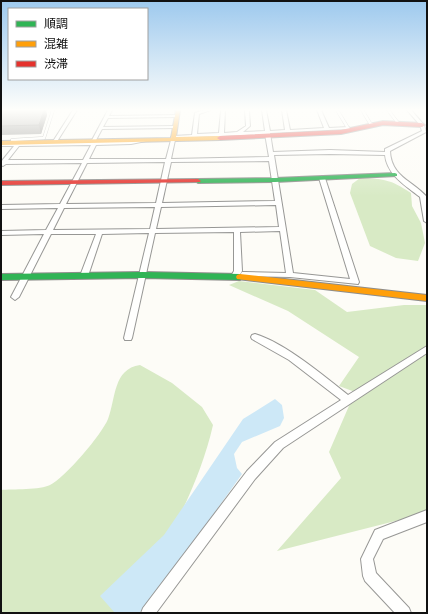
<svg xmlns="http://www.w3.org/2000/svg" width="428" height="614" viewBox="0 0 428 614" font-family="Georgia,'Noto Sans JP',serif">
	<style>
		.forest { fill: #d8eac5 }
		.water { fill: #cde8f7 }
		.lines { fill: none; stroke-linecap: round; stroke-linejoin: round }
		.lane-casing { stroke: #979795; stroke-width: 3.5 }
		.street-casing { stroke: #979795; stroke-width: 2 }
		.fast-casing { stroke: #8e8d8b; stroke-width: 2 }
		.slow-casing { stroke: #8e8d8b; stroke-width: 2 }
		.jam-casing { stroke: #8e8d8b; stroke-width: 2 }
		.lane { stroke: #fffffe; stroke-width: 2.5 }
		.street { fill: #fffffe; fill-rule: evenodd }
		.fast { fill: #30b455; fill-rule: evenodd }
		.slow { fill: #ff9f0a; fill-rule: evenodd }
		.jam { fill: #e5322d; fill-rule: evenodd }
		.wall { fill: #8a8986 }
		.shaded-wall { fill: #716f6d }
		.building { fill: #a19f9c; stroke: #716f6d }
	</style>
	<rect width="100%" height="100%" fill="#fdfcf7"/>
	<!-- forest -->
	<g class="forest">
		<path d="M360 178C384 179 390 179 411 193L412 206 421 223 425 243 418 261 396 258 370 246 350 193 352 184Z"/>
		<path d="M239 281 315 290 347 312 404 305H427V513L277 551 341 478 329 452 355 392 339 386 359 357 288 311 229 285Z"/>
		<path d="M140 365 172 383 202 407 213 425C198 492 160 552 129 613H1V490C12 489 41 490 50 485 65 478 102 434 108 419 116 398 113 369 140 365Z"/>
	</g>
	<!-- water -->
	<path class="water" d="M275 399 282 405 284 418 280 426 242 442 234 454 237 468 242 474 166 581 139 613H115L100 596 164 535 243 419Z"/>
	<g class="lines">
		<defs>
			<g id="lane">
				<path d="M337 110 348 128"/>
				<path d="M362 110 370 123 374 125"/>
				<path d="M388 110 398 123"/>
				<path d="M12 140 44 138 53 110"/>
			</g>
			<g id="street">
				<path d="M73 110H77L56 143 91 142 108 110H112L109 116 177 115 179 116 177 117 108 118 103 127 175 126 177 127 175 128 102 129 95 142H131L144 140 146 141 131 144 96 145 89 159H166L171 140 173 139 175 140 171 159 269 157 265 134 171 138V137L173 136 192 135 195 113 204 110H211L199 114 197 134 219 133 221 110H225L224 133 237 132 246 126 245 110H249L250 126 243 132 265 131 262 110H266L270 131 285 130 282 110H286L290 130 324 128 317 110H321L329 128 348 127 355 130 353 131 347 129 270 133 273 152 330 150 385 152V149L422 131 420 125 407 110H411L424 125 426 132 390 151C391 176 411 180 426 196L427 223 424 221 420 197C406 186 387 175 385 155L330 154 274 155 293 273 350 279 319 178 322 176 325 178 359 282 358 284 290 277 247 276 246 279H240L239 277 242 272H245L286 273 280 231 240 232 242 271 238 278H235L231 276 234 271V232L155 233 132 338 131 340H125L124 338 149 233 102 234 88 276 84 278 80 276 96 234H51L19 297 15 300 11 297 44 234 1 235V231L46 230 58 208 1 209V205L60 204 82 163 6 164 3 166 1 165V162L14 146H1V144L16 143 19 142 21 143H52ZM91 145 83 160H8L19 146ZM269 161 275 201 162 203 171 162ZM165 162 156 203 66 204 87 163ZM276 205 279 227 156 229 161 207ZM155 207 150 229 53 230 64 208Z"/>
				<path d="M255 334C285 343 324 376 348 395L427 346V353L283 448 255 479 156 613H141L143 608 247 471 275 442 341 400 289 360 252 339 251 337 252 335Z"/>
				<path d="M427 510V522L383 539 373 559 376 573 409 608 411 613H395L365 581 363 576 361 559 375 530Z"/>
			</g>
			<g id="fast">
				<path d="M395 173 397 174V176L275 182 198 183 195 181 198 179 275 178Z"/>
				<path d="M143 272 240 274 244 277 240 280 143 278 1 280V274Z"/>
			</g>
			<g id="slow">
				<path d="M176 110H180L176 137 220 136 223 138 220 140 1 145V141L171 138Z"/>
				<path d="M240 274 427 295V301L237 279 236 277 237 275Z"/>
			</g>
			<g id="jam">
				<path d="M383 121 422 123 425 125 422 127 383 125 341 134 220 140 217 138 220 136 341 130Z"/>
				<path d="M198 179 201 181 200 182 1 185V181Z"/>
			</g>
		</defs>
		<!-- lane casing -->
		<use href="#lane" class="lane-casing"/>
		<!-- street casing -->
		<use href="#street" class="street-casing"/>
		<!-- fast casing -->
		<use href="#fast" class="fast-casing"/>
		<!-- slow casing -->
		<use href="#slow" class="slow-casing"/>
		<!-- jam casing -->
		<use href="#jam" class="jam-casing"/>
		<!-- lane -->
		<use href="#lane" class="lane"/>
		<!-- street -->
		<use href="#street" class="street"/>
		<!-- fast -->
		<use href="#fast" class="fast"/>
		<!-- slow -->
		<use href="#slow" class="slow"/>
		<!-- jam -->
		<use href="#jam" class="jam"/>
	</g>
	<!-- wall -->
	<path class="wall" d="M1 110H46L47 115 41 134 1 135Z"/>
	<!-- shaded-wall -->
	<path class="shaded-wall" d="M44 110H46L47 115 41 134 39 125Z"/>
	<!-- building -->
	<path class="building" d="M1 110H44L39 125 1 126Z"/>
	<!-- sky -->
	<linearGradient id="sky" x2="0" y2="1"><stop stop-color="#9dc9ee"/><stop offset="0.56" stop-color="#fefefb"/><stop offset="1" stop-color="#fefefb" stop-opacity="0"/></linearGradient>
	<rect width="428" height="196" fill="url(#sky)"/>
	<!-- border -->
	<rect width="428" height="614" fill="none" stroke="#111111" stroke-width="4"/>
	<!-- legend -->
	<rect x="8" y="8" width="140" height="72" fill="#ffffff" stroke="#a0a0a0"/>
	<rect x="16" y="21" width="20" height="6" fill="#30b455" stroke="#a0a0a0"/>
	<text x="44" y="28" font-size="12" fill="#111111">順調</text>
	<rect x="16" y="41" width="20" height="6" fill="#ff9f0a" stroke="#a0a0a0"/>
	<text x="44" y="48" font-size="12" fill="#111111">混雑</text>
	<rect x="16" y="61" width="20" height="6" fill="#e5322d" stroke="#a0a0a0"/>
	<text x="44" y="68" font-size="12" fill="#111111">渋滞</text>
</svg>
